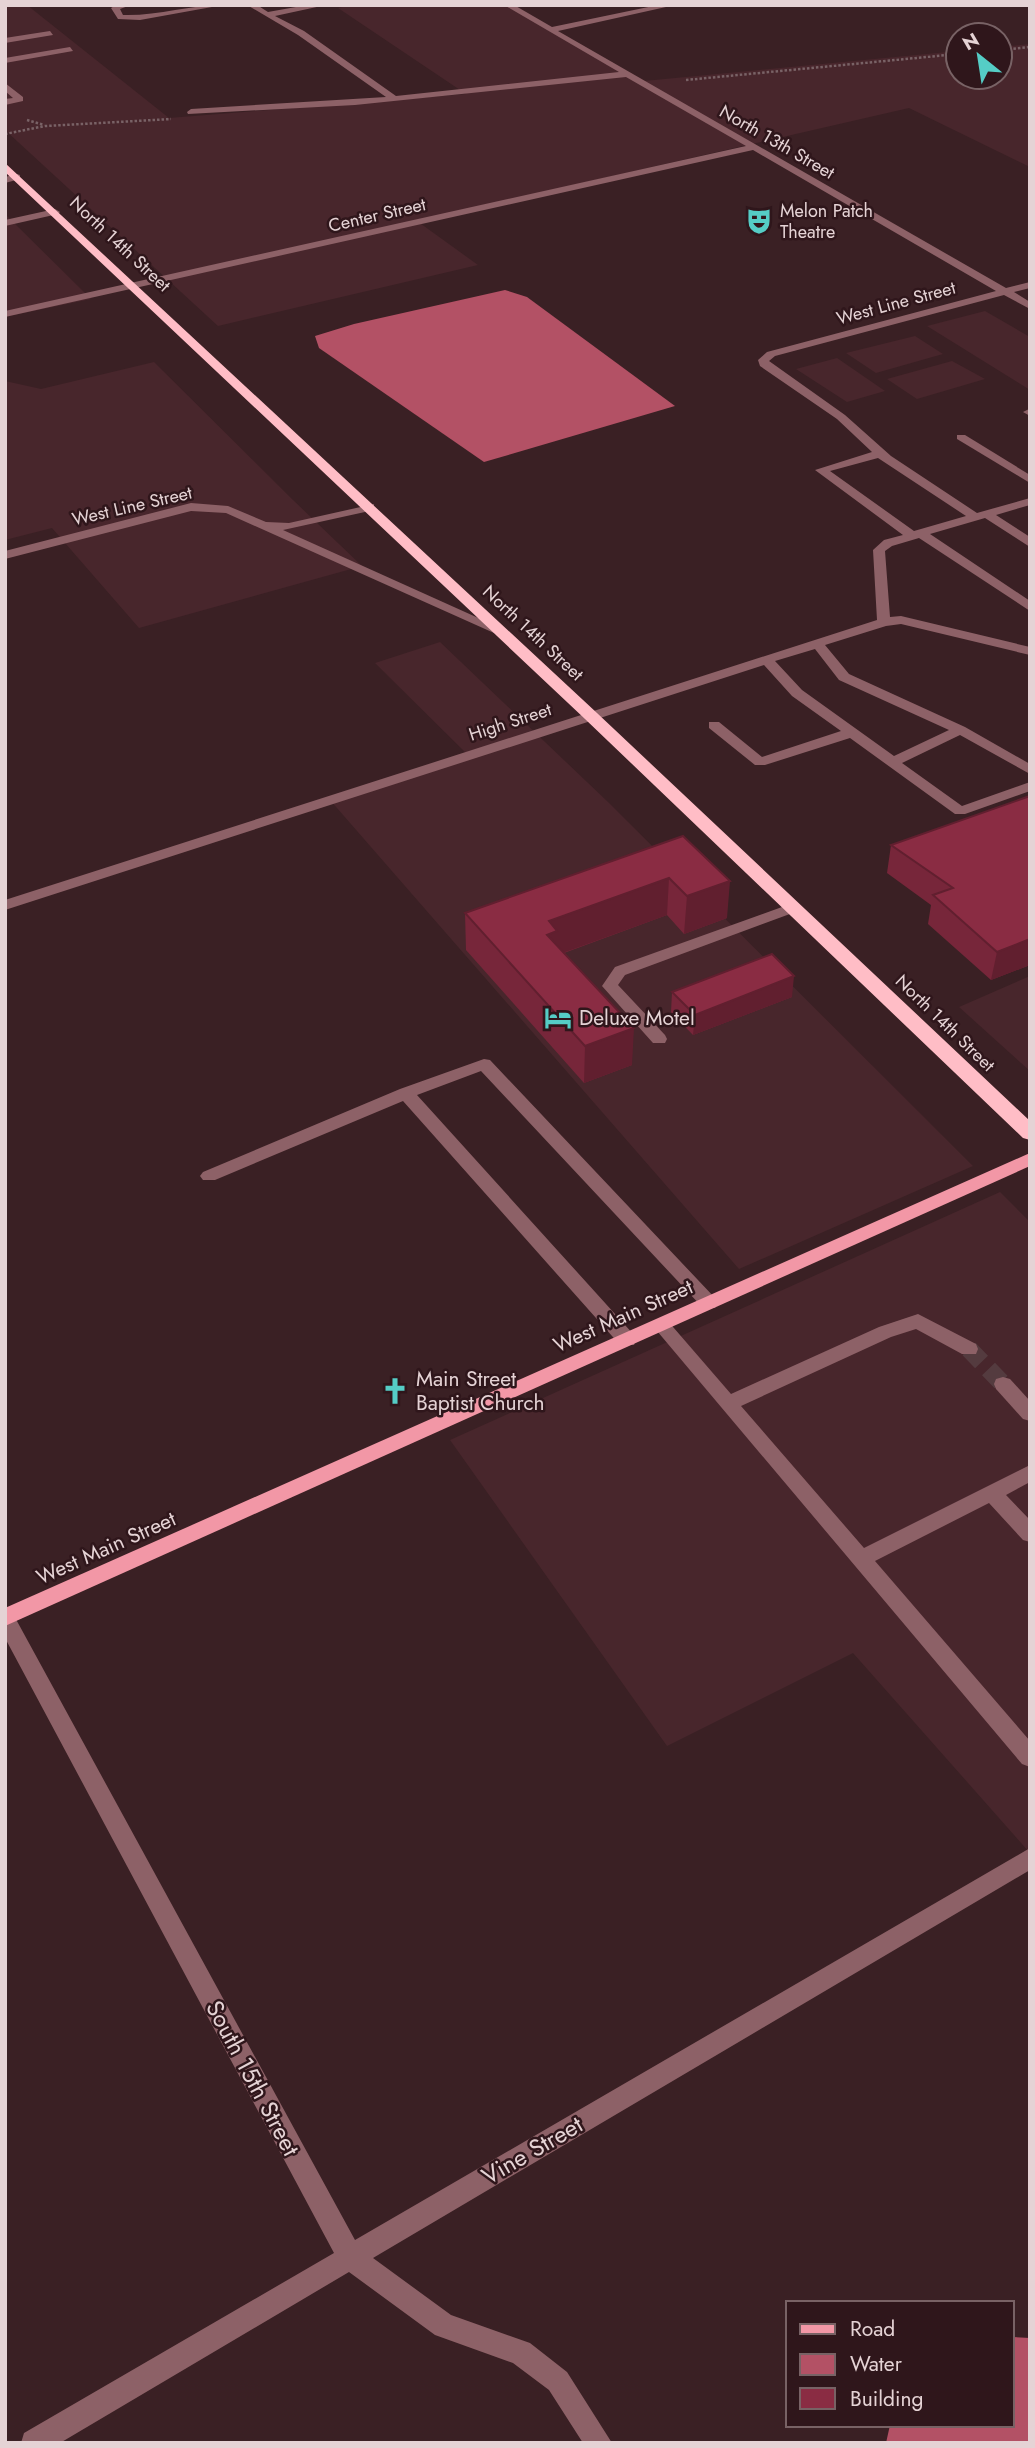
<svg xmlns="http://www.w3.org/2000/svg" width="1035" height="2448" viewBox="0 0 1035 2448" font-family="Jost,sans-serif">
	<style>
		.built { fill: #48262c }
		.water { fill: #b35165 }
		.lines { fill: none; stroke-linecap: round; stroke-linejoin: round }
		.minor-tunnel { stroke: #543b3f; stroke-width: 18; stroke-dasharray: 18 10; stroke-linecap: butt }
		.path { stroke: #796266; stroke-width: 2.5; stroke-dasharray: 2.5 2; stroke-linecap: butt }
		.minor { fill: #8d6167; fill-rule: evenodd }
		.major { fill: #f297a6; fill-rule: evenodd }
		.highway { fill: #ffbdc6; fill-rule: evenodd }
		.wall { fill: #77263a }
		.shaded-wall { fill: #611f2f }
		.building { fill: #8a2c43; stroke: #611f2f; stroke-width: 2 }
		.labels { text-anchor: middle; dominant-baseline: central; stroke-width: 5; stroke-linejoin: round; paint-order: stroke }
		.far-street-label { font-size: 18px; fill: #e5d3d5; stroke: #2f161b }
		.far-poi-label { font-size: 18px; fill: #e5d3d5; stroke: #2f161b; text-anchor: start }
		.poi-label { font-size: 21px; fill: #e5d3d5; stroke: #2f161b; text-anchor: start }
		.street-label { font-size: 21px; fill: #e5d3d5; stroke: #2f161b }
		.near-street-label { font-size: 24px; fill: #e5d3d5; stroke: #2f161b }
	</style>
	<rect width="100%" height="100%" fill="#3a2024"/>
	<!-- built -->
	<g class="built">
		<path d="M5 5H27L169 118 466 94 338 8 351 5H510L644 81 958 51V77H1000V47L1030 44V167L909 108 417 221 478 265 218 326 5 130Z"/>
		<path d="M5 214 91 299 5 317Z"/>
		<path d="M985 311 1030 337V390L927 326Z"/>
		<path d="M915 336 943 354 876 373 846 353Z"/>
		<path d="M837 358 885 391 847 402 796 369Z"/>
		<path d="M952 361 985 379 917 399 887 379Z"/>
		<path d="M154 362 293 500 362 566 139 628 52 528 5 540V381L41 389Z"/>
		<path d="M440 642 608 802 973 1166 739 1269 330 800 468 755 375 663Z"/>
		<path d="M1030 976V1071L959 1007Z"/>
		<path d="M1000 1192 1030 1222V1853L853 1653 667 1746 450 1440Z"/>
	</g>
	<!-- water -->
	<g class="water">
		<path d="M505 290 527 297 675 406 484 462 319 348 315 336 354 324Z"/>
		<path d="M1012 2337 1030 2338V2443H886L890 2425H1012Z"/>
	</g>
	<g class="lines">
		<!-- minor-tunnel -->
		<path class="minor-tunnel" d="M969 1349 1003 1384"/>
		<!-- path -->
		<g class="path">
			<path d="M1000 50 1030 47"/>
			<path d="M686 80 958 54"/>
			<path d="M27 120 44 125"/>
			<path d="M5 134 45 126 171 119"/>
		</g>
		<!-- minor -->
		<g class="minor">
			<path d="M116 5H131L120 9 123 15C157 16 189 5 223 5L140 20 118 19 111 8Z"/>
			<path d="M247 5H257L268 12 307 5H326L275 16 304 31 396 96 619 72 504 5H514L552 27 658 5H675L558 31 1006 288 1030 282V288L1014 292 1030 302V309L1004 295 775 356 769 361 845 415 891 456 977 513 1030 498V505L996 515 1030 537V547L985 518 930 534 1030 601V611L919 538 892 546 885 551 890 617 901 616 1030 647V655L901 624 886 626 825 645 849 674 965 727 1030 764V774L960 735 902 763 962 806 1030 782V791L965 814H955L850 738 765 765H755L709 728V722H719L762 757 841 731 792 696 764 665 5 910V900L877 620 873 550 884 540 903 535 815 470 872 452 837 419 760 366 758 360 767 352 996 291 753 150 5 317V311L746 146 626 77 355 105 188 114 187 112 191 109 386 97 298 35ZM878 458 966 516 914 531 830 471ZM815 649 839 680 949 730 894 756 802 690 775 661Z"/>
			<path d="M50 31 53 35 5 43V38Z"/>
			<path d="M70 47 73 51 5 63V58Z"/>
			<path d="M5 83 23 97V101L5 105V99L13 98 5 91Z"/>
			<path d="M17 174 20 175V179L5 183V177Z"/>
			<path d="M55 209 60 212 58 214 5 226V220Z"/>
			<path d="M1029 409H1030V416L1023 412Z"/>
			<path d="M957 435H965L1030 475V483L957 439Z"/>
			<path d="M191 503 228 506 266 522 289 523 374 504V510L283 530 505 630 504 633H494L226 513 191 511 5 559V551Z"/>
			<path d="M793 903 801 908 798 911 625 975 618 985 665 1035 667 1039 665 1043H653L602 986 615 967Z"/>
			<path d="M484 1059 490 1060 715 1298 718 1303 715 1308H703L481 1071 417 1095 634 1335 636 1340 634 1345H620L403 1101 215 1180H203L200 1176 203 1172 400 1089Z"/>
			<path d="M918 1314 976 1344 978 1349 976 1354H962L916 1329 891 1337 741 1406 864 1548 1030 1465V1482L1006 1495 1030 1520V1542L1023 1540 989 1503 875 1561 1030 1741V1767L1022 1764 652 1325 655 1320H667L731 1394 879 1327Z"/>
			<path d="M1003 1377 1010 1379 1030 1401V1421L1023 1419 996 1389 994 1384 996 1379Z"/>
			<path d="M5 1609 12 1612 355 2240 1030 1848V1870L373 2258 451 2315 530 2343 567 2372 612 2443H583L549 2390 513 2363 435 2335 349 2272 60 2443H21L24 2433 334 2253 5 1638Z"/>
		</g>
		<!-- major -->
		<path class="major" d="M1030 1153V1166L5 1626V1608Z"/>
		<!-- highway -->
		<path class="highway" d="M5 163 597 713 1030 1121V1140L1023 1138 585 719 5 172Z"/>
	</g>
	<!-- wall -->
	<g class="wall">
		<path d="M1030 796V965L991 980 928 924 931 905 887 873 891 845Z"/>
		<path d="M683 836 727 918 684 934 667 915 564 953 632 1065 584 1083 466 950 465 913Z"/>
		<path d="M672 992 792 997 693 1035 671 1012Z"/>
	</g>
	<!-- shaded-wall -->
	<g class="shaded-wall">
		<path d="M669 878 667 915 557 955 547 935 549 921Z"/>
		<path d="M730 881 727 918 684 934 687 896Z"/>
		<path d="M1030 939V965L991 980 997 952Z"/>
		<path d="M794 976 792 997 693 1035 695 1015Z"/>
		<path d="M634 1028 632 1065 584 1083 585 1046Z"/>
	</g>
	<!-- building -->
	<g class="building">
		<path d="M1030 796V939L997 952 933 895 953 888 891 845Z"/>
		<path d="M683 836 730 881 687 896 669 878 549 921 557 931 547 935 634 1028 585 1046 465 913Z"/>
		<path d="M772 954 794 976 695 1015 672 992Z"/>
	</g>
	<!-- icons -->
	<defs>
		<symbol id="theatre-bare" viewBox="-9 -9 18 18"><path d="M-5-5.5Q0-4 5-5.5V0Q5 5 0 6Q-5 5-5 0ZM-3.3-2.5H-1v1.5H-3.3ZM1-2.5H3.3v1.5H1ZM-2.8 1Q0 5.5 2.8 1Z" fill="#55cdc6" stroke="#2f161b" stroke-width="2.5" paint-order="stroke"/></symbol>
		<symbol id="hotel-bare" viewBox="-9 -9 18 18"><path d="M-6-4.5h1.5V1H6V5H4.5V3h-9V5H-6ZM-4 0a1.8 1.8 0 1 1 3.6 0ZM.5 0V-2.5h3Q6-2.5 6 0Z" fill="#55cdc6" stroke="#2f161b" stroke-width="2.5" paint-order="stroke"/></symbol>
		<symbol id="church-bare" viewBox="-9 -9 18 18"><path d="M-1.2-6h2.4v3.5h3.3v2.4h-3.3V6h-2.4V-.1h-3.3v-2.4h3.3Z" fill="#55cdc6" stroke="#2f161b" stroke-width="2.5" paint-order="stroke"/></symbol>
	</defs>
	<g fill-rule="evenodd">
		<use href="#theatre-bare" x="740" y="202" width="38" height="38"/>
		<use href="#hotel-bare" x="539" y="999" width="38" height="38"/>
		<use href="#church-bare" x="376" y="1372" width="38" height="38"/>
	</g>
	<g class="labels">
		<!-- far-street labels -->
		<g class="far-street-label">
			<text transform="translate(777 142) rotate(30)">North 13th Street</text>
			<text transform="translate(377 215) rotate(-13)">Center Street</text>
			<text transform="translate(120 244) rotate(43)">North 14th Street</text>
			<text transform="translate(896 303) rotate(-15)">West Line Street</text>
			<text transform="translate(132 506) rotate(-13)">West Line Street</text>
			<text transform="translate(533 633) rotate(43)">North 14th Street</text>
			<text transform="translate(510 722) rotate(-18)">High Street</text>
			<text transform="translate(945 1023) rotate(44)">North 14th Street</text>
		</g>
		<!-- far-poi labels -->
		<g class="far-poi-label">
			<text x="780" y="211">Melon Patch<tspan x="780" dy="21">Theatre</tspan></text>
		</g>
		<!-- poi labels -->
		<g class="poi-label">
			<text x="579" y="1018">Deluxe Motel</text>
			<text x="416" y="1379">Main Street<tspan x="416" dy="24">Baptist Church</tspan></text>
		</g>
		<!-- street labels -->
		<g class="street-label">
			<text transform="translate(623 1316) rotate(-24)">West Main Street</text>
			<text transform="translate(106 1548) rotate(-24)">West Main Street</text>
		</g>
		<!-- near-street labels -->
		<g class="near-street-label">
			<text transform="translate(253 2078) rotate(62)">South 15th Street</text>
			<text transform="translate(532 2150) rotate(-30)">Vine Street</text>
		</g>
	</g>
	<!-- border -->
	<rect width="1035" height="2448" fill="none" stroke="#e5d3d5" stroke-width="14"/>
	<!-- legend -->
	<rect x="786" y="2301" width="228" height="126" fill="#2f161b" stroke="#786265" stroke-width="2"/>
	<rect x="800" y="2324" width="35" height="10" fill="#f297a6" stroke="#786265" stroke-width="2"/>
	<text x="850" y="2336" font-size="21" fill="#e5d3d5">Road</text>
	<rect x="800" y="2354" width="35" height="21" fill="#b35165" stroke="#786265" stroke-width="2"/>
	<text x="850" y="2371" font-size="21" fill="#e5d3d5">Water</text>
	<rect x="800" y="2388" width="35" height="21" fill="#8a2c43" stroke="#786265" stroke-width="2"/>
	<text x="850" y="2406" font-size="21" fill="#e5d3d5">Building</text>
	<!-- north arrow -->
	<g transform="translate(979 56) rotate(330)"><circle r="33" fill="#2f161b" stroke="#786265" stroke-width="2"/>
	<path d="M0-5L12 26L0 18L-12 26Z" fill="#55cdc6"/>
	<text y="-10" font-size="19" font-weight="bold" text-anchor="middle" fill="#e5d3d5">N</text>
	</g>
</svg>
